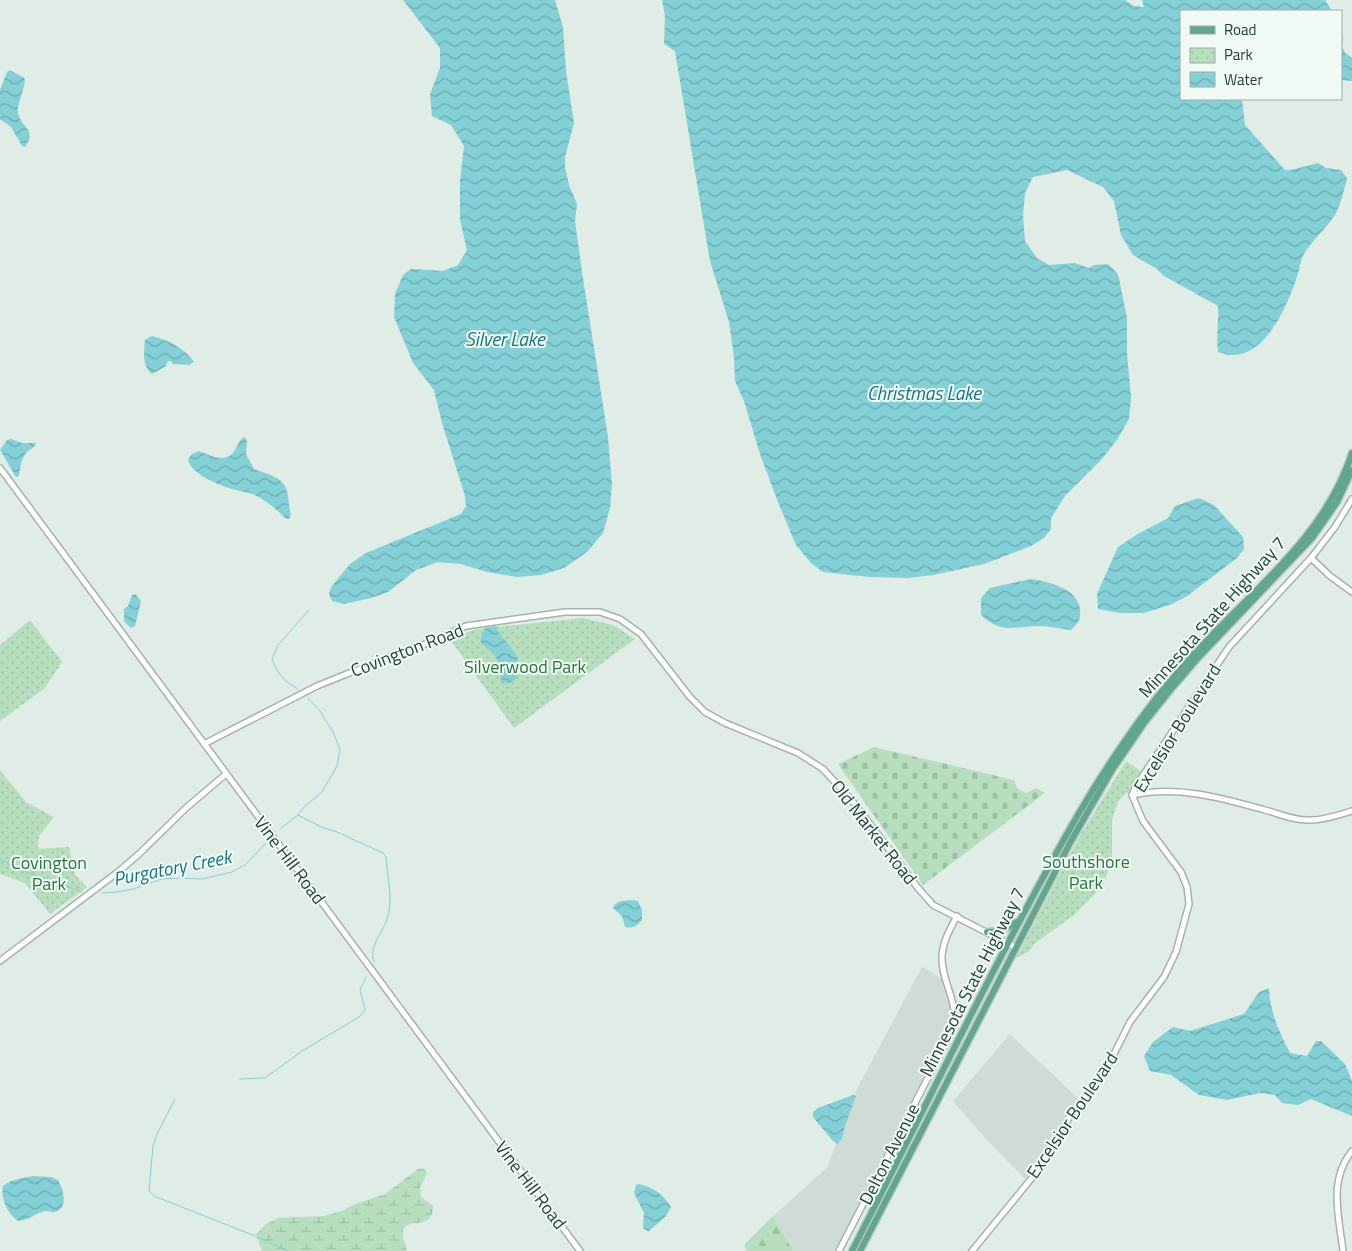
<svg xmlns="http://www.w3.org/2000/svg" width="1352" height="1251" viewBox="0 0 1352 1251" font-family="'Titillium Web',sans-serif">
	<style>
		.built { fill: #cedcd5 }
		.forest { fill: url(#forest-firs) }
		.wetland { fill: url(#wetland-marsh) }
		.cemetery { fill: url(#cemetery-stones) }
		.park { fill: url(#park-dots) }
		.water { fill: url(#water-waves) }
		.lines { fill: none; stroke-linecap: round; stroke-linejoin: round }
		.stream { stroke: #83d0d6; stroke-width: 1 }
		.minor-casing { stroke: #a2b4ad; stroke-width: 8 }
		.major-casing { stroke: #c0c9c6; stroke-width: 9 }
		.minor { stroke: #fff; stroke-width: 5 }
		.major { stroke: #61a68e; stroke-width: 6 }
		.labels { text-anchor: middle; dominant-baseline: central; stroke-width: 4; stroke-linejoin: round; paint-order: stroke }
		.street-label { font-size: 18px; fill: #1f3e33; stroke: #f1f9f4 }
		.park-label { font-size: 18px; fill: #26783f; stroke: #f1f9f4 }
		.water-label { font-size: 19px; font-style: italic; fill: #15767f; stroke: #f1f9f4 }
	</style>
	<defs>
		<pattern id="forest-firs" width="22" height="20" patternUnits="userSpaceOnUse" patternTransform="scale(1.25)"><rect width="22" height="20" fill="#b7dfbf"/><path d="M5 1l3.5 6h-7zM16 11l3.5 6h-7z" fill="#9dc0a5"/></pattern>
		<pattern id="wetland-marsh" width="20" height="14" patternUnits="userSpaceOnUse" patternTransform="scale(1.25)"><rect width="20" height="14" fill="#b7dfbf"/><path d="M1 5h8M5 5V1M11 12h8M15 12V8" fill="none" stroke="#9dc0a5"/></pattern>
		<pattern id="cemetery-stones" width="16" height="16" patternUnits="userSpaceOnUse" patternTransform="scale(1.25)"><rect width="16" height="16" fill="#b7dfbf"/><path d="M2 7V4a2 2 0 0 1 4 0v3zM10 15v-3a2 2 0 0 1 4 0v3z" fill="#9dc0a5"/></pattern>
		<pattern id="park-dots" width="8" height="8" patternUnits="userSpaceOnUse" patternTransform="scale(1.25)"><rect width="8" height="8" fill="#b7dfbf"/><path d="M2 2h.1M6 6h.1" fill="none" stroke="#9dc0a5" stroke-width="1.8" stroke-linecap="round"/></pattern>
		<pattern id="water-waves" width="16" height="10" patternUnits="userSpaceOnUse" patternTransform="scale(1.25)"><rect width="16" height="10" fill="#83d0d6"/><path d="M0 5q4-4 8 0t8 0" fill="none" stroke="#6baaae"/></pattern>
	</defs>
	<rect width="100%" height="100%" fill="#e0ece6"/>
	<!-- built -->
	<g class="built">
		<path d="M922 967 944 980 950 996 953 1013 949 1032 837 1251H793L773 1216 827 1168 858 1087Z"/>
		<path d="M1010 1034 1081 1101 1050 1148 1025 1179 986 1139 953 1101Z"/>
	</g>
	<!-- forest -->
	<path class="forest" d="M773 1216 793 1251H747L744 1245Z"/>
	<!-- wetland -->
	<path class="wetland" d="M424 1168 427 1173 420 1188 421 1197 433 1206C433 1232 406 1216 403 1231 402 1237 406 1245 407 1251H262L256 1234 266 1224 278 1218 324 1216 342 1211 355 1204 385 1194 418 1169Z"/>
	<!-- cemetery -->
	<path class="cemetery" d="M874 747 1014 780 1017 788 1026 793 1036 788 1045 793 923 885 838 764Z"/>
	<!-- park -->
	<g class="park">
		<path d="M583 618 613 625 635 639 514 728 449 638 477 629Z"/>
		<path d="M30 620 62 662 45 688 0 721V645Z"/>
		<path d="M1126 761 1142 772 1129 792 1123 796 1118 802 1112 820V859L1104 883 1094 895 1074 915 1034 944 1030 951 1016 958 1079 837Z"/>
		<path d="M0 770 26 802 54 817 39 836 38 849 69 847 75 875 87 887 50 914 25 883 0 874Z"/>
	</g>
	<!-- water -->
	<g class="water">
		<path d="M403 0H555L563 27 566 71 574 123 565 157V167L569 185 577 204 575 221 582 272 608 437 612 485 610 508 603 533 587 552 564 568 541 575 518 577 487 572 461 564 438 562 416 570 388 592 371 598 344 604 332 601 329 594 331 587 350 564 366 553 461 514 466 506 465 496 442 423 434 390 413 363 394 317 395 294 403 275 411 269 443 271 458 265 467 250 460 219V181L464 146 451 125 432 116 430 94 440 68V48Z"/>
		<path d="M662 0H1125L1134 6 1144 7 1142 0H1325L1332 11H1181V99H1242L1245 125 1285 170H1291L1318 163 1326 168 1341 170 1347 178C1344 190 1341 204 1335 215 1326 229 1312 240 1304 254 1300 261 1299 272 1296 280 1285 311 1260 369 1218 352 1216 337 1219 321 1218 306L1164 276 1157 269 1133 255 1121 235 1114 201 1103 187 1067 170 1033 177 1025 193 1023 215 1025 241 1037 258 1049 265 1075 263 1089 268 1094 265 1108 264 1118 274 1127 318V353L1131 398 1129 419 1117 440 1101 460 1065 496 1051 518V529L1044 538 1031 546 984 564 933 575 908 578 869 577 823 572 811 563 796 545 778 502 760 454 744 401 735 381 734 357 729 322 710 261 675 51 664 44 665 16Z"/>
		<path d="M1341 27 1343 39 1341 46 1346 54 1352 58V81L1341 80Z"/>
		<path d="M10 70C14 73 21 75 24 78 28 83 16 104 18 113 21 128 38 130 25 147L22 146 11 127 0 119V90L7 72Z"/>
		<path d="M152 336C168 340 185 348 194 362L189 365 173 364 171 361H168L166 366 152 374C142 366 144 353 145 340Z"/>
		<path d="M244 437 247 440 246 454 254 469C266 474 283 476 287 491 289 499 289 508 291 516L289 519H286C277 509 266 501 255 495 248 492 239 491 232 489 219 485 190 474 188 459L192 454 199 451C211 456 227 464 235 450 238 445 239 440 244 437Z"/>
		<path d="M11 439 22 443H36C34 449 31 448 27 452 21 458 20 468 19 476L16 477 0 450 7 440Z"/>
		<path d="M1199 498 1214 505 1243 537 1244 549 1237 558 1187 596 1172 604 1144 613H1120L1098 609 1097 594 1118 547 1136 535 1168 518 1175 506Z"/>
		<path d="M1031 579C1049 582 1077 588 1080 609 1081 620 1078 623 1071 630 1061 629 1050 626 1040 626 1013 626 1003 635 981 615V598L990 588Z"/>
		<path d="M135 594 141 601 135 626 131 628 124 621V609L128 606 132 595Z"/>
		<path d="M495 626C506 647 527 653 515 680L508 684 502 682C499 675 501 667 497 659 493 652 485 648 480 641L485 628Z"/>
		<path d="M631 900 638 901 642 910V920C637 926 632 929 625 927L622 916 613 908 615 904 621 901Z"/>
		<path d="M1269 988C1270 1012 1279 1032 1290 1053L1307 1056 1316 1041H1321L1345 1064 1352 1081V1116L1311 1099 1298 1105 1282 1103 1275 1095 1260 1093 1227 1100 1199 1095 1171 1075 1150 1071 1144 1056 1153 1042 1173 1027 1190 1031 1244 1014 1259 992Z"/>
		<path d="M853 1095 856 1096 845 1126 842 1139 837 1144 832 1140 813 1117V1112L818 1108Z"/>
		<path d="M33 1176 51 1177 58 1180C63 1189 70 1210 53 1212 50 1212 48 1211 45 1211 36 1213 29 1220 19 1221 9 1217 0 1198 3 1186 11 1179 23 1178 33 1176Z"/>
		<path d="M638 1184C653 1187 663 1194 671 1207L666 1216 649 1231H647L643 1228 644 1213 634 1193 636 1185Z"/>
	</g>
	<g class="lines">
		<!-- stream -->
		<g class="stream">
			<path d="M298 689C283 680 278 675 272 659L278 645 309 610"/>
			<path d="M298 815 321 827 337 832 383 853 386 857C387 876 393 897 388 916 384 932 368 945 374 962"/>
			<path d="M281 828 298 815 304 807 322 792 337 766 340 750 334 734 320 711 308 698"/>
			<path d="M0 859 15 868 82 892"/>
			<path d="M102 893 117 892 133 889 162 879 178 878 202 879 232 872 245 865 267 842"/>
			<path d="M240 1079 265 1078 302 1051 359 1017 365 1010 360 990 366 977"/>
			<path d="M175 1099 158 1132 153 1146 149 1191 154 1196 255 1236 288 1251"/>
		</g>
		<defs>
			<g id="minor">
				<path d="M0 468 580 1251"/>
				<path d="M1311 558 1330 576 1352 592"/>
				<path d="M204 744 317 686 414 647 423 645 466 626 565 612H600L620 619 641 634 690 697 705 712 725 723 798 753 823 769 854 803 918 888 933 905 1015 947"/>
				<path d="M1132 795C1178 785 1222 798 1265 810 1280 814 1295 821 1311 820 1325 820 1339 815 1352 811"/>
				<path d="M0 961 118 872 139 854 186 808 226 774"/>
				<path d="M839 1251 952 1031C961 1002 941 984 942 956 943 941 950 929 957 916"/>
				<path d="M972 1251 1036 1173 1048 1156 1070 1116 1104 1074 1130 1022 1164 977 1176 952 1189 904 1187 887 1181 872 1143 821 1132 795 1136 786 1229 647 1311 558 1335 527 1352 499"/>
				<path d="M1343 1251C1339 1217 1328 1180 1352 1151"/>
			</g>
			<g id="major">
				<path d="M987 932 1002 931 1017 922"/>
				<path d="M852 1251C910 1138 965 1023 1025 911 1055 855 1085 799 1121 747 1143 714 1168 682 1195 653 1252 591 1326 536 1352 453"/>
				<path d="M860 1251 1071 841 1112 770 1144 723 1172 688 1196 660 1312 538 1337 502 1352 470"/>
			</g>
		</defs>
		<!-- minor casing -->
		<use href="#minor" class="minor-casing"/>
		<!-- major casing -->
		<use href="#major" class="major-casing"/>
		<!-- minor -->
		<use href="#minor" class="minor"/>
		<!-- major -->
		<use href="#major" class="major"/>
	</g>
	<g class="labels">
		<!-- street labels -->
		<g class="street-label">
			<text transform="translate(1212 617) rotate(-48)">Minnesota State Highway 7</text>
			<text transform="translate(407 650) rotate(-21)">Covington Road</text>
			<text transform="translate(1177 728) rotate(-58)">Excelsior Boulevard</text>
			<text transform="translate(874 832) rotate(52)">Old Market Road</text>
			<text transform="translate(290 860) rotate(53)">Vine Hill Road</text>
			<text transform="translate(972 982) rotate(-63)">Minnesota State Highway 7</text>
			<text transform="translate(1072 1115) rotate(-56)">Excelsior Boulevard</text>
			<text transform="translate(889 1154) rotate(-63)">Delton Avenue</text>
			<text transform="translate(531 1185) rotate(53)">Vine Hill Road</text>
		</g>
		<!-- park labels -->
		<g class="park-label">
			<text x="525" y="666">Silverwood Park</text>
			<text x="1086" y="861">Southshore<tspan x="1086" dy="21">Park</tspan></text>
			<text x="49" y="862">Covington<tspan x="49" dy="21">Park</tspan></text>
		</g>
		<!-- water labels -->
		<g class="water-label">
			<text x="505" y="338">Silver Lake</text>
			<text x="924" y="392">Christmas Lake</text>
			<text transform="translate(172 867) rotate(-11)">Purgatory Creek</text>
		</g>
	</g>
	<!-- legend -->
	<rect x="1180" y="10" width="162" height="90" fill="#f1f9f4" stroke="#9daea7"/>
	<rect x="1190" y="26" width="25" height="8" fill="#61a68e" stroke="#9daea7"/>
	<text x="1224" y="35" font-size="15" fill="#1f3e33">Road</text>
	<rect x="1190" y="48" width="25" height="15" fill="url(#park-dots)" stroke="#9daea7"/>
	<text x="1224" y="60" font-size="15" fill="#1f3e33">Park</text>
	<rect x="1190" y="72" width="25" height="15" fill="url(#water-waves)" stroke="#9daea7"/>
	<text x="1224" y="85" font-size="15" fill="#1f3e33">Water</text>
</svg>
